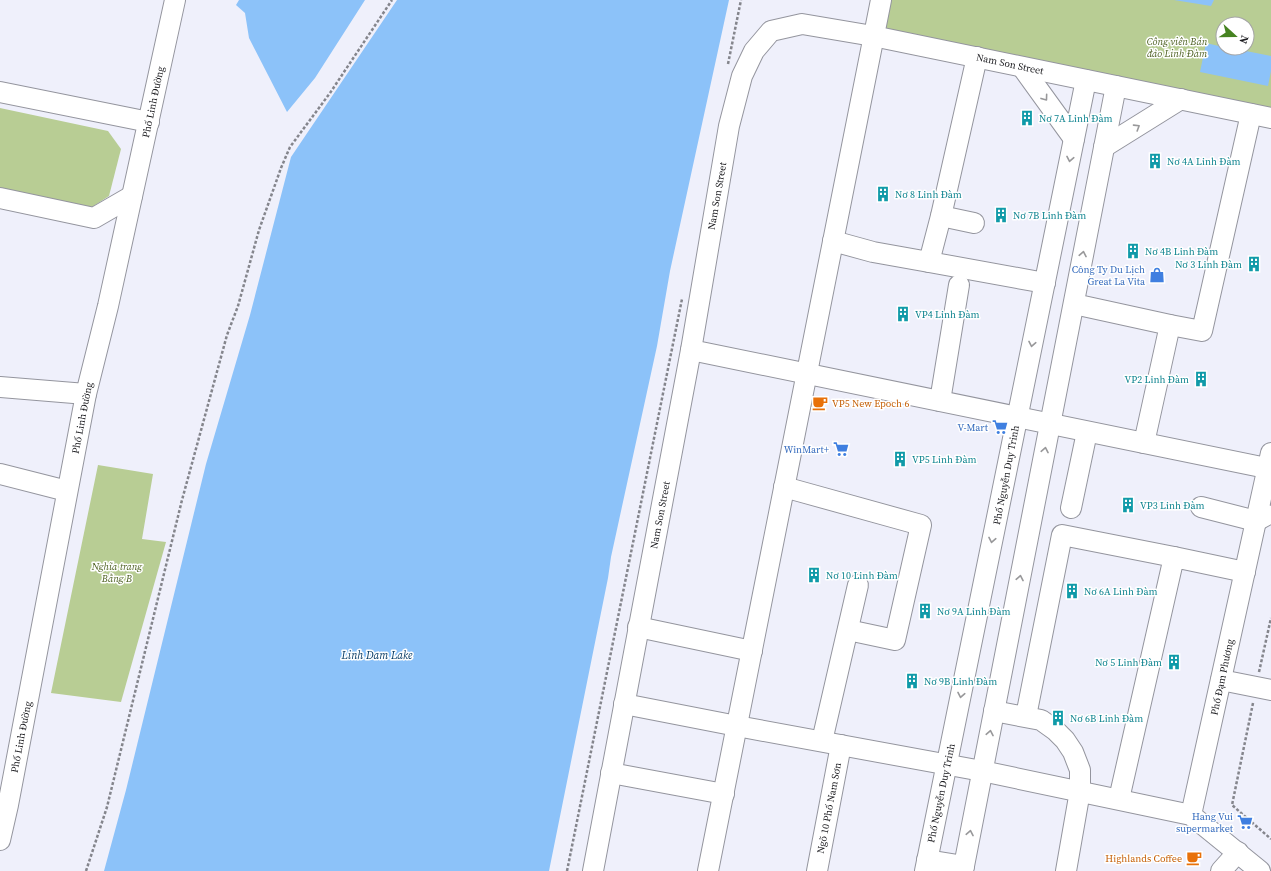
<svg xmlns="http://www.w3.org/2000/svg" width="1271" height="871" viewBox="0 0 1271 871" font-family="'Source Serif 4',serif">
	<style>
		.green { fill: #b8cd94; fill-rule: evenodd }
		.water { fill: #8cc2f9 }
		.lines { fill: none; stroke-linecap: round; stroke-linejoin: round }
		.minor-casing { stroke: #94959e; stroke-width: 22 }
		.path { stroke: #84858c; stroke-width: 2.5; stroke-dasharray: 3 2; stroke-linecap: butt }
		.minor { stroke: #fff; stroke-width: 20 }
		.oneway { stroke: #98989a }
		.labels { text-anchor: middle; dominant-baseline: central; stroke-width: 3; stroke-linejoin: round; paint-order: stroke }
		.park-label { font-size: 10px; font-style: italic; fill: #4d6021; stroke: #fff }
		.street-label { font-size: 10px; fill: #1b1b1f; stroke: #fff }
		.culture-label { font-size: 10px; fill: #0d838f; stroke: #fff; text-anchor: start }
		.shop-label { font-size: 10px; fill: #366cbe; stroke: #fff; text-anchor: end }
		.food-label { font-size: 10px; fill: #c56008; stroke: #fff; text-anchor: start }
		.water-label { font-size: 11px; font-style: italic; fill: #063a65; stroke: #fff }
	</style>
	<rect width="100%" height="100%" fill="#eff0fb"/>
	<!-- green -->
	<g class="green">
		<path d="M881 0H1271V114L875 28ZM1223 24H1247V48H1223Z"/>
		<path d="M0 108 108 131 121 149 109 196 92 207 0 189Z"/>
		<path d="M98 465 153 474 142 539 166 542 121 702 51 693Z"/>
	</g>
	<!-- water -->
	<g class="water">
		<path d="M239 0H365L315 78 287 112 249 38 245 13 236 5Z"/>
		<path d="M397 0H729L670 271 657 346 611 557 608 578 549 871H104L126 790 206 464 250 315 291 157Z"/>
		<path d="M1174 0H1214L1211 6Z"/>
		<path d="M1206 43 1223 47V48H1231L1271 56V71L1268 86 1200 72Z"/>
	</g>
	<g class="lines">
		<defs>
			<g id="minor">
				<path d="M1022 67 1074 139"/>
				<path d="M0 92 149 122"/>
				<path d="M1104 147 1181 99"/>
				<path d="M0 198 94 218 132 196"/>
				<path d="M941 216 974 223"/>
				<path d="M833 241 873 252 929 262 941 216 977 57"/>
				<path d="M929 262 1045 283"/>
				<path d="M1074 304 1170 325 1202 331 1251 114"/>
				<path d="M691 350 1271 469"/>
				<path d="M0 387 86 394"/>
				<path d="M940 401 959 285"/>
				<path d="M1144 443 1170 325"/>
				<path d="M0 474 67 491"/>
				<path d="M784 487 921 525 895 640 848 630"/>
				<path d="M1201 507 1256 521 1267 515"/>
				<path d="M1071 508 1087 432"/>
				<path d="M638 627 752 651"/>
				<path d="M1221 680 1271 690"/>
				<path d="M624 704 737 726 982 771 1191 815 1260 871"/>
				<path d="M994 711 1041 720 1055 730 1065 740 1073 752 1080 770V791L1066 871"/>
				<path d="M1026 716 1062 535 1174 557"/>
				<path d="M822 741 858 585"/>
				<path d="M611 773 724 794"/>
				<path d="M1119 799 1174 557 1245 572"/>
				<path d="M1191 815 1271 453"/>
				<path d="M0 840 8 805 86 394 108 306 175 0"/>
				<path d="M927 860 964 866"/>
				<path d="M593 871 691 350 729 126 742 76 754 51 771 31 802 24 873 36 1271 118"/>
				<path d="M708 871 881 0"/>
				<path d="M817 871 841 745"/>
				<path d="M925 871 1086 80"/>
				<path d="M963 871 1116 86"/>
				<path d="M1221 871 1238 852"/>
			</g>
		</defs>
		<!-- minor casing -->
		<use href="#minor" class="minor-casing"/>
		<!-- path -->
		<g class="path">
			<path d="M728 64 741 0"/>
			<path d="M1259 672 1271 618"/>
			<path d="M1253 703 1232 805 1271 839"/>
			<path d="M86 871 107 807 182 500 227 335 238 306 259 230 281 168 290 147 330 93 392 0"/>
			<path d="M567 871 682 299"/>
		</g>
		<!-- minor -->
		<use href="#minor" class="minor"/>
	</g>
	<!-- one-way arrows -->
	<defs><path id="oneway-chevron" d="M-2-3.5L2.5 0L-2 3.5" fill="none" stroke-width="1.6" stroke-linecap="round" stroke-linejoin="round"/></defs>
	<g class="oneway">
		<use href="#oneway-chevron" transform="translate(1045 98) rotate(54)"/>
		<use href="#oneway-chevron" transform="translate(1137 127) rotate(-32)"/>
		<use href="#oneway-chevron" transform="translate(1070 159) rotate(101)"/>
		<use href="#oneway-chevron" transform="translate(1083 254) rotate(-79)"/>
		<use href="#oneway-chevron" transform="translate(1032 344) rotate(101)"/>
		<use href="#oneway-chevron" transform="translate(1045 450) rotate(-79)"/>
		<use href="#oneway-chevron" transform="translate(992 540) rotate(101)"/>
		<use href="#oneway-chevron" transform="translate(1020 578) rotate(-79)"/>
		<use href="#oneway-chevron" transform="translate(961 695) rotate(101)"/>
		<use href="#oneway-chevron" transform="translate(990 733) rotate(-79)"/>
		<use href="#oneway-chevron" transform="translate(970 833) rotate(-79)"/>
	</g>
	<!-- icons -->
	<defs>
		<symbol id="building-bare" viewBox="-9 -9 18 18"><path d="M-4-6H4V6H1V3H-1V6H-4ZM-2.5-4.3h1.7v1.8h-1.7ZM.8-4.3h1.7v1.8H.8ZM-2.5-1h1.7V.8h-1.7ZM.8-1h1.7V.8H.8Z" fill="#0f9aa8" stroke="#fff" stroke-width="2.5" paint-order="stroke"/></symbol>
		<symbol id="shop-bare" viewBox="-9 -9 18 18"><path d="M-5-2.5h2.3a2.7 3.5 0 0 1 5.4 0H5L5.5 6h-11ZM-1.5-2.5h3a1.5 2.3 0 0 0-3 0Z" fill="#3f7fe0" stroke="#fff" stroke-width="2.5" paint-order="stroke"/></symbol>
		<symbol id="cafe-bare" viewBox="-9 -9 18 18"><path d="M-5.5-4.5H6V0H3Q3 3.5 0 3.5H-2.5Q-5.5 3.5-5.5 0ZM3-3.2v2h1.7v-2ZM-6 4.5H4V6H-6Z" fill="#e8710a" stroke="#fff" stroke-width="2.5" paint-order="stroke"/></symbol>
		<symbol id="supermarket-bare" viewBox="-9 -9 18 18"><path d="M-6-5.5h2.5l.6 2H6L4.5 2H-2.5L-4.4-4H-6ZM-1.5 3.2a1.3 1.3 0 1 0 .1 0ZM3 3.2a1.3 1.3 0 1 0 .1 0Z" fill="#3f7fe0" stroke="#fff" stroke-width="2.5" paint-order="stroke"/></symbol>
	</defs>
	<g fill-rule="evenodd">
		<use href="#building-bare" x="1016" y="107" width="22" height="22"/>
		<use href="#building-bare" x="1144" y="150" width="22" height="22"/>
		<use href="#building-bare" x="872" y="183" width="22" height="22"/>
		<use href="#building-bare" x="990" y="204" width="22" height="22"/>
		<use href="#building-bare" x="1122" y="240" width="22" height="22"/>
		<use href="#building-bare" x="1243" y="253" width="22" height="22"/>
		<use href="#shop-bare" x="1146" y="264" width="22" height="22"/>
		<use href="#building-bare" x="892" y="303" width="22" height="22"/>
		<use href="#building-bare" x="1190" y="368" width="22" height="22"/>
		<use href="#cafe-bare" x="809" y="392" width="22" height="22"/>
		<use href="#supermarket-bare" x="989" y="416" width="22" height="22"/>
		<use href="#supermarket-bare" x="830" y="438" width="22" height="22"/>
		<use href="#building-bare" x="889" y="448" width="22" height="22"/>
		<use href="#building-bare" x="1117" y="494" width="22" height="22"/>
		<use href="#building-bare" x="803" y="564" width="22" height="22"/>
		<use href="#building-bare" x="1061" y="580" width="22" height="22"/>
		<use href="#building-bare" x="914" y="600" width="22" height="22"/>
		<use href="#building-bare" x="1163" y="651" width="22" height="22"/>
		<use href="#building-bare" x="901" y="670" width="22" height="22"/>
		<use href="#building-bare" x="1047" y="707" width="22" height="22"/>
		<use href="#supermarket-bare" x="1234" y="811" width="22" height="22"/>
		<use href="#cafe-bare" x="1183" y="847" width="22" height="22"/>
	</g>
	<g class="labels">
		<!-- park labels -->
		<g class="park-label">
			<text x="1177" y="41">Công viên Bán<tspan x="1177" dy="12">đảo Linh Đàm</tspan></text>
			<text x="117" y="566">Nghĩa trang<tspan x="117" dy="12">Bằng B</tspan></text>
		</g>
		<!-- street labels -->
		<g class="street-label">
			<text transform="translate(1010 64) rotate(12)">Nam Son Street</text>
			<text transform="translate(153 102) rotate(-78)">Phố Linh Đường</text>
			<text transform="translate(717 196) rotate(-80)">Nam Son Street</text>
			<text transform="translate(82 418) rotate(-79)">Phố Linh Đường</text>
			<text transform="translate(1006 475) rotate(-79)">Phố Nguyễn Duy Trinh</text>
			<text transform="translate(660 515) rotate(-79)">Nam Son Street</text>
			<text transform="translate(1222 677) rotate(-78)">Phố Đạm Phương</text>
			<text transform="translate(21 737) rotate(-79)">Phố Linh Đường</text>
			<text transform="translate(941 793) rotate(-78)">Phố Nguyễn Duy Trinh</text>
			<text transform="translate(829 808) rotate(-79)">Ngõ 10 Phố Nam Sơn</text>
		</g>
		<!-- culture labels -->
		<g class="culture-label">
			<text x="1039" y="118">Nơ 7A Linh Đàm</text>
			<text x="1167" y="161">Nơ 4A Linh Đàm</text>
			<text x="895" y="194">Nơ 8 Linh Đàm</text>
			<text x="1013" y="215">Nơ 7B Linh Đàm</text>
			<text x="1145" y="251">Nơ 4B Linh Đàm</text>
			<text x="1242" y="264" text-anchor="end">Nơ 3 Linh Đàm</text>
			<text x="915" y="314">VP4 Linh Đàm</text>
			<text x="1189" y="379" text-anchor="end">VP2 Linh Đàm</text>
			<text x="912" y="459">VP5 Linh Đàm</text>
			<text x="1140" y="505">VP3 Linh Đàm</text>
			<text x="826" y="575">Nơ 10 Linh Đàm</text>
			<text x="1084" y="591">Nơ 6A Linh Đàm</text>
			<text x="937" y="611">Nơ 9A Linh Đàm</text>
			<text x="1162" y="662" text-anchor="end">Nơ 5 Linh Đàm</text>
			<text x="924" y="681">Nơ 9B Linh Đàm</text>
			<text x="1070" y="718">Nơ 6B Linh Đàm</text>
		</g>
		<!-- shop labels -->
		<g class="shop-label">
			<text x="1145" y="269">Công Ty Du Lịch<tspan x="1145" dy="12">Great La Vita</tspan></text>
			<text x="988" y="427">V-Mart</text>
			<text x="829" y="449">WinMart+</text>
			<text x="1233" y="816">Hang Vui<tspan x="1233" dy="12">supermarket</tspan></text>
		</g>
		<!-- food labels -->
		<g class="food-label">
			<text x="832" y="403">VP5 New Epoch 6</text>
			<text x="1182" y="858" text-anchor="end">Highlands Coffee</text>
		</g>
		<!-- water labels -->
		<g class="water-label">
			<text x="377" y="655">Linh Dam Lake</text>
		</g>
	</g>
	<!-- north arrow -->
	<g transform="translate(1235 36) rotate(111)"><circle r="19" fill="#ffffff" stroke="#a4a4a5"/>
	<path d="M0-3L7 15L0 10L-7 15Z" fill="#468321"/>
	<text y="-6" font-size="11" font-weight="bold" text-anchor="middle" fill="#1b1b1f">N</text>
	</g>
</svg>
